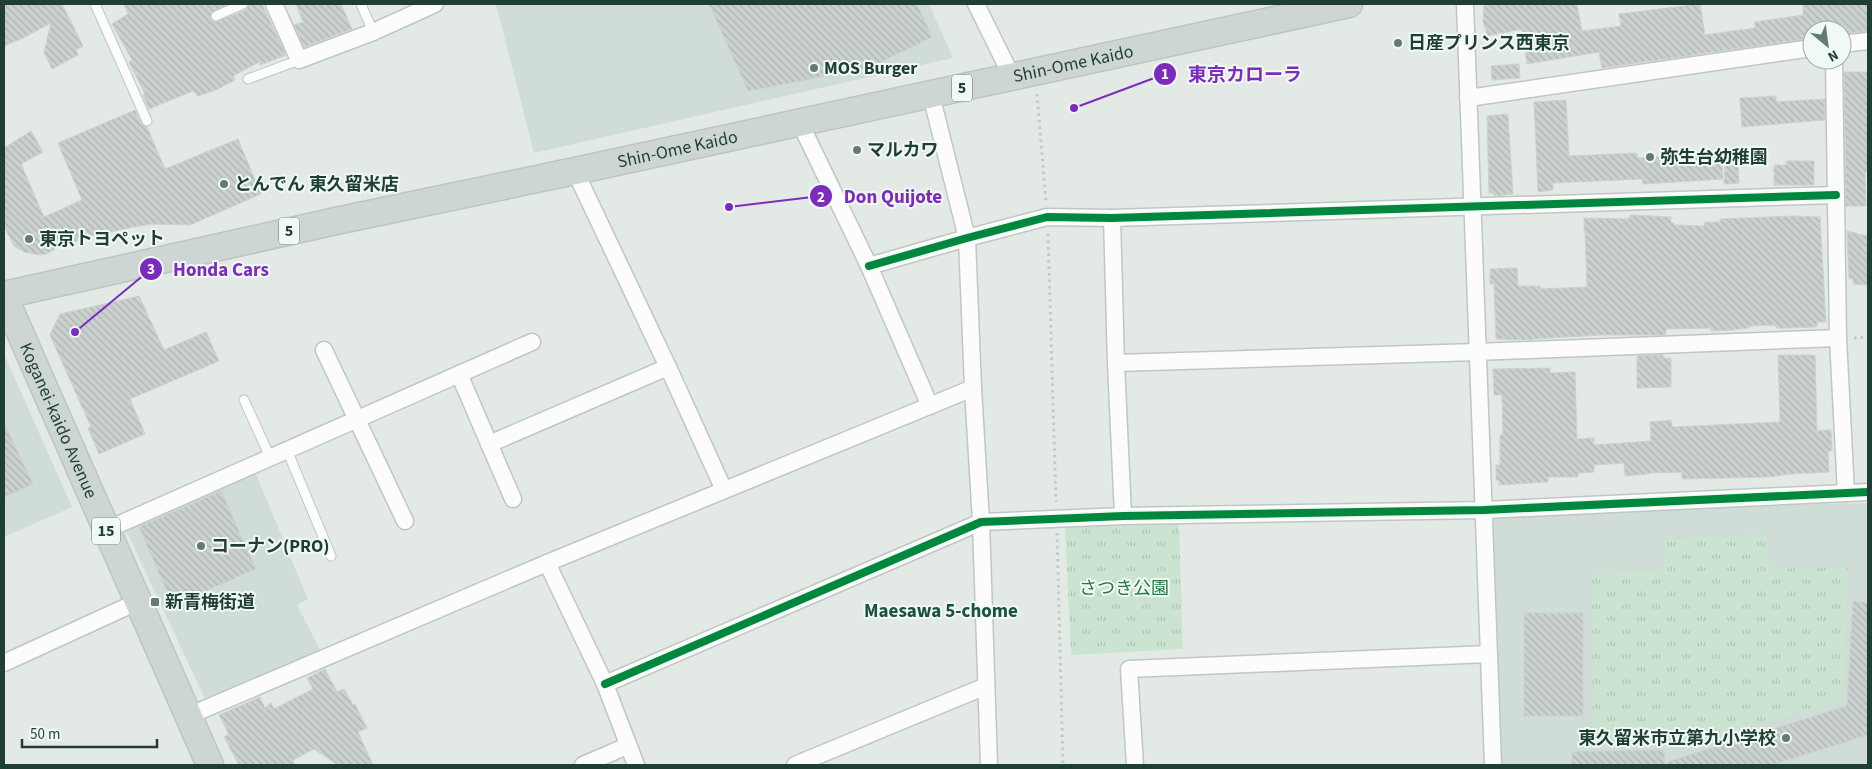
<svg xmlns="http://www.w3.org/2000/svg" width="1872" height="769" viewBox="0 0 1872 769" font-family="'Source Sans 3','Noto Sans JP',sans-serif">
	<style>
		.built { fill: #d0dcd6 }
		.park { fill: url(#park-tufts) }
		.building { fill: url(#building-back-hatch); stroke: #ccd3cf }
		.lines { fill: none; stroke-linecap: round; stroke-linejoin: round }
		.service-casing { stroke: #c0c7c3; stroke-width: 11 }
		.minor-casing { stroke: #c0c7c3; stroke-width: 19 }
		.primary-casing { stroke: #bbc6c2; stroke-width: 29 }
		.path { stroke: #c0cac5; stroke-width: 3; stroke-dasharray: 2.5 4; stroke-linecap: butt }
		.service { stroke: #fbfcfb; stroke-width: 9 }
		.minor { stroke: #fbfcfb; stroke-width: 16 }
		.primary { stroke: #cdd6d2; stroke-width: 26 }
		.cycleway-casing { stroke: #f1f9f4; stroke-width: 11 }
		.cycleway { stroke: #00873e; stroke-width: 8 }
		.poi-dot { fill: #647b72; stroke: #f1f9f4; stroke-width: 2 }
		.labels { text-anchor: middle; dominant-baseline: central; stroke-width: 4; stroke-linejoin: round; paint-order: stroke }
		.shield { fill: #f1f9f4; stroke: #5e776e; stroke-width: 1 }
		.shield-label { font-size: 16px; font-weight: bold; fill: #1f3f34 }
		.poi-label { font-size: 18px; font-weight: bold; fill: #1f3f34; stroke: #f1f9f4; text-anchor: start }
		.street-label { font-size: 18px; fill: #1f3f34; stroke: #f1f9f4 }
		.park-label { font-size: 18px; fill: #267940; stroke: #f1f9f4 }
		.neighbourhood-label { font-size: 19px; font-weight: bold; fill: #1a5240; stroke: #f1f9f4 }
		.leader { fill: none; stroke: #7b2cbf; stroke-width: 2 }
		.callout-dot { fill: #7b2cbf; stroke: #f1f9f4; stroke-width: 2 }
		.mark-label { font-size: 15px; text-anchor: middle; font-weight: bold; fill: #fff }
		.callout-label { font-size: 19px; text-anchor: middle; font-weight: bold; fill: #7b2cbf; stroke: #f1f9f4; stroke-width: 4; stroke-linejoin: round; paint-order: stroke }
	</style>
	<defs>
		<pattern id="park-tufts" width="24" height="20" patternUnits="userSpaceOnUse" patternTransform="scale(1.25)"><rect width="24" height="20" fill="#cbe4d1"/><path d="M3 7l-1-3M5 7V3M7 7l1-3M15 17l-1-3M17 17v-4M19 17l1-3" fill="none" stroke="#aec5b4"/></pattern>
		<pattern id="building-back-hatch" width="6" height="6" patternUnits="userSpaceOnUse" patternTransform="scale(1.25)"><rect width="6" height="6" fill="#cad1ce"/><path d="M-1 5l2 2M0 0l6 6M5-1l2 2" fill="none" stroke="#adb4b2"/></pattern>
	</defs>
	<rect width="100%" height="100%" fill="#e3eae6"/>
	<!-- built -->
	<g class="built">
		<path d="M496 4H929L953 58 534 153Z"/>
		<path d="M4 354 72 507 4 537Z"/>
		<path d="M256 474 308 599 297 605 320 650 206 701 125 528Z"/>
		<path d="M1868 503V765H1493L1484 510Z"/>
	</g>
	<!-- park -->
	<g class="park">
		<path d="M1179 524 1183 649 1071 655 1065 527Z"/>
		<path d="M1766 534 1769 569 1848 567 1842 700 1715 737 1593 741 1592 575 1664 570V540Z"/>
	</g>
	<!-- building -->
	<g class="building">
		<path d="M4 4H62L83 46 76 50 78 55 52 69 44 52 51 23 21 39 4 46Z"/>
		<path d="M124 4H228L211 13V19L216 22 246 10 249 4H262L286 55 260 65 259 62 233 76 235 80 216 90 198 96 193 91 149 109 143 95 145 94 129 62 132 60 112 24 128 14Z"/>
		<path d="M296 4H341L352 29 304 47 294 25 303 22Z"/>
		<path d="M709 4H917L932 37 869 68 748 91Z"/>
		<path d="M1484 4H1577L1582 31 1621 26 1619 14 1700 4 1705 35 1755 28V22L1803 15V4H1868V31L1842 34V30H1812V38L1602 68 1599 52 1527 64 1522 29 1488 36 1483 22Z"/>
		<path d="M1519 64 1520 78 1492 80 1491 66Z"/>
		<path d="M1844 72H1868V172H1865L1866 206H1846Z"/>
		<path d="M1776 96V102L1825 99V120L1742 127 1740 98Z"/>
		<path d="M1566 100 1569 156 1636 153 1638 158 1722 153 1723 179 1643 184 1642 179 1553 183V190L1538 192 1534 102Z"/>
		<path d="M135 110 142 124 147 127 165 169 238 139 261 194 190 225 152 224 134 227 95 235 60 246 47 254 40 255 24 252 14 246 4 226V148L31 131 43 152 21 164 44 217 82 200 58 143Z"/>
		<path d="M1508 114 1513 194 1494 196 1493 193H1489L1487 116Z"/>
		<path d="M1786 161H1814V185H1774V165H1786Z"/>
		<path d="M1738 165 1739 183 1724 184 1725 166Z"/>
		<path d="M1630 215 1671 217V223H1674V225L1704 226 1705 222H1720V219L1794 216 1820 217 1826 322H1818L1816 327 1790 328H1777L1774 325 1749 326V328L1732 330 1711 331V328L1666 329V335H1600L1520 340 1496 339 1494 284H1490V269L1517 268 1518 286H1540V289L1587 287 1585 232H1584V218L1629 219Z"/>
		<path d="M1847 231 1867 236 1868 285 1853 284V279H1849Z"/>
		<path d="M139 296 164 350 206 332 219 361 130 399 145 434 99 454 88 428 91 427 50 335 60 314Z"/>
		<path d="M1663 355V358H1671V387L1637 388V356Z"/>
		<path d="M1778 355H1815L1817 431 1831 430 1832 450 1828 452 1829 472 1791 474 1767 477 1682 479V472L1649 473V474L1625 476 1624 463 1594 465V472L1578 473V477H1548V482L1499 485V480H1496V465H1500V435H1503L1502 395H1494L1493 369 1550 368V373L1575 372 1577 439 1594 438V445L1651 441 1650 422 1671 420 1672 427 1780 422Z"/>
		<path d="M4 423 33 484 4 497Z"/>
		<path d="M221 491 256 569 173 605 139 527Z"/>
		<path d="M1853 601 1868 603V735L1771 765H1668L1667 762 1847 706Z"/>
		<rect x="1524" y="613" width="59" height="103"/>
		<path d="M325 669 337 692 344 689 353 705 355 704 367 728 358 732 373 765H338L314 749 293 760 295 765H239L224 737 229 734 219 715 260 697 265 708 271 703 274 709 313 689 307 678Z"/>
		<path d="M1664 750 1665 765H1572V752Z"/>
	</g>
	<g class="lines">
		<defs>
			<g id="service">
				<path d="M95 4 147 121"/>
				<path d="M361 4 373 32"/>
				<path d="M216 16 243 4"/>
				<path d="M248 79 299 60"/>
				<path d="M244 400 270 457"/>
				<path d="M287 450 331 556"/>
			</g>
			<g id="minor">
				<path d="M274 4 299 60 373 32 435 4"/>
				<path d="M976 4 1012 77"/>
				<path d="M1465 4 1493 765"/>
				<path d="M1842 44 1868 41"/>
				<path d="M1834 60 1838 338 1846 493"/>
				<path d="M931 95 967 238 973 388 981 522 989 765"/>
				<path d="M1468 98 1812 48"/>
				<path d="M800 123 869 266 930 406"/>
				<path d="M575 171 668 367 724 490"/>
				<path d="M1112 218 1116 363 1123 516"/>
				<path d="M869 266 967 238 1047 217 1112 218 1836 195"/>
				<path d="M324 350 405 521"/>
				<path d="M1116 363 1477 352 1838 338"/>
				<path d="M459 374 513 499"/>
				<path d="M489 444 668 367"/>
				<path d="M106 530 532 342"/>
				<path d="M547 563 605 684 636 765"/>
				<path d="M4 663 137 602"/>
				<path d="M605 684 981 522 1123 516 1484 510 1868 492"/>
				<path d="M188 716 547 563 973 388"/>
				<path d="M583 765 627 746"/>
				<path d="M795 765 986 686"/>
				<path d="M1135 765 1129 669 1489 654"/>
			</g>
			<g id="primary">
				<path id="s1" d="M4 295 336 221 575 171 1349 4"/>
				<path id="s2" d="M4 296 210 765"/>
			</g>
		</defs>
		<!-- service casing -->
		<use href="#service" class="service-casing"/>
		<!-- minor casing -->
		<use href="#minor" class="minor-casing"/>
		<!-- primary casing -->
		<use href="#primary" class="primary-casing"/>
		<!-- path -->
		<g class="path">
			<path d="M1037 94 1046 202"/>
			<path d="M1048 234 1056 502"/>
			<path d="M1854 338 1868 337"/>
			<path d="M1057 533 1063 765"/>
		</g>
		<!-- service -->
		<use href="#service" class="service"/>
		<!-- minor -->
		<use href="#minor" class="minor"/>
		<!-- primary -->
		<use href="#primary" class="primary"/>
		<defs>
			<g id="cycleway">
				<path d="M869 266 967 238 1047 217 1112 218 1836 195"/>
				<path d="M605 684 981 522 1123 516 1484 510 1868 492"/>
			</g>
		</defs>
		<!-- cycleway casing -->
		<use href="#cycleway" class="cycleway-casing"/>
		<!-- cycleway -->
		<use href="#cycleway" class="cycleway"/>
	</g>
	<!-- markers -->
	<g class="poi-dot">
		<circle cx="1398" cy="43" r="5"/>
		<circle cx="814" cy="68" r="5"/>
		<circle cx="857" cy="150" r="5"/>
		<circle cx="1650" cy="157" r="5"/>
		<circle cx="224" cy="184" r="5"/>
		<circle cx="29" cy="239" r="5"/>
		<circle cx="201" cy="546" r="5"/>
		<rect x="150" y="597" width="10" height="10" rx="2.5"/>
		<circle cx="1786" cy="738" r="5"/>
	</g>
	<g class="labels">
		<!-- shield labels -->
		<g class="shield">
			<rect x="952" y="74.5" width="20" height="27" rx="4"/>
			<rect x="279" y="217.5" width="20" height="27" rx="4"/>
			<rect x="92" y="517.5" width="28" height="27" rx="4"/>
		</g>
		<g class="shield-label">
			<text x="962" y="88">5</text>
			<text x="289" y="231">5</text>
			<text x="106" y="531">15</text>
		</g>
		<!-- poi labels -->
		<g class="poi-label">
			<text x="1408" y="43">日産プリンス西東京</text>
			<text x="824" y="68">MOS Burger</text>
			<text x="867" y="150">マルカワ</text>
			<text x="1660" y="157">弥生台幼稚園</text>
			<text x="234" y="184">とんでん 東久留米店</text>
			<text x="39" y="239">東京トヨペット</text>
			<text x="211" y="546">コーナン(PRO)</text>
			<text x="165" y="602">新青梅街道</text>
			<text x="1776" y="738" text-anchor="end">東久留米市立第九小学校</text>
		</g>
		<!-- street labels -->
		<g class="street-label">
			<text stroke="none"><textPath href="#s1" startOffset="1094">Shin-Ome Kaido</textPath></text>
			<text stroke="none"><textPath href="#s1" startOffset="689">Shin-Ome Kaido</textPath></text>
			<text stroke="none"><textPath href="#s2" startOffset="136">Koganei-kaido Avenue</textPath></text>
		</g>
		<!-- park labels -->
		<g class="park-label">
			<text x="1124" y="588">さつき公園</text>
		</g>
		<!-- neighbourhood labels -->
		<g class="neighbourhood-label">
			<text x="941" y="611">Maesawa 5-chome</text>
		</g>
	</g>
	<!-- callouts -->
	<path class="leader" d="M1074 108L1165 74M729 207L821 196M75 332L151 269"/>
	<g class="callout-dot">
		<circle cx="1074" cy="108" r="5"/>
		<circle cx="729" cy="207" r="5"/>
		<circle cx="75" cy="332" r="5"/>
		<circle cx="1165" cy="74" r="12"/>
		<circle cx="821" cy="196" r="12"/>
		<circle cx="151" cy="269" r="12"/>
	</g>
	<g class="mark-label">
		<text x="1165" y="79">1</text>
		<text x="821" y="202">2</text>
		<text x="151" y="274">3</text>
	</g>
	<g class="callout-label">
		<text x="1245" y="81">東京カローラ</text>
		<text x="893" y="203">Don Quijote</text>
		<text x="221" y="276">Honda Cars</text>
	</g>
	<!-- border -->
	<rect width="1872" height="769" fill="none" stroke="#1f3f34" stroke-width="10"/>
	<!-- north arrow -->
	<g transform="translate(1827 45) rotate(151)"><circle r="24" fill="#f1f9f4" stroke="#9dafa7"/>
	<path d="M0-4L9 19L0 12L-9 19Z" fill="#647b72"/>
	<text y="-8" font-size="14" font-weight="bold" text-anchor="middle" fill="#1f3f34">N</text>
	</g>
	<!-- scale -->
	<path d="M22 739v8h135v-8" fill="none" stroke="#1f3f34" stroke-width="2.5"/>
	<text x="30" y="739" font-size="15" fill="#1f3f34" stroke="#f1f9f4" stroke-width="4" paint-order="stroke">50 m</text>
</svg>
